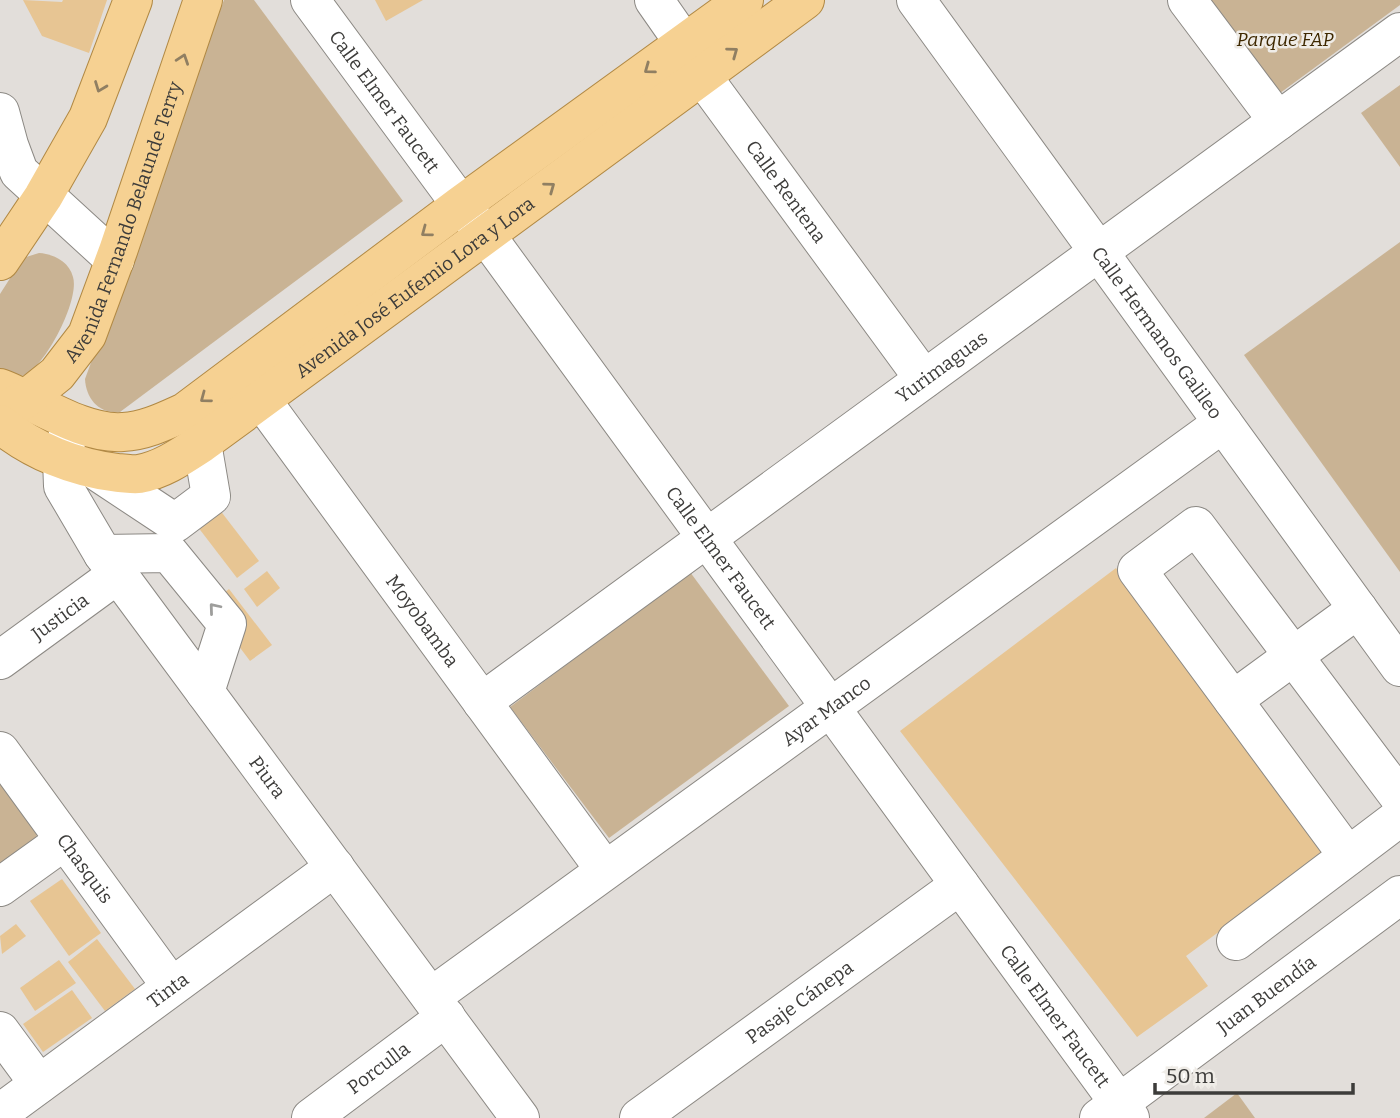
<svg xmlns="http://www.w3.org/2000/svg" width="1400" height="1118" viewBox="0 0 1400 1118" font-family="Bitter,serif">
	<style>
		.green { fill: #c9b394 }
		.building { fill: #e7c593 }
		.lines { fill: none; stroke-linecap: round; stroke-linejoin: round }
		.minor-casing { stroke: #8c8984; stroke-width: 40 }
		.major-casing { stroke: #b18944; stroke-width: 40 }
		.minor { stroke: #fff; stroke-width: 38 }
		.major { stroke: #f6d192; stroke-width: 38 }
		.oneway { stroke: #907f62 }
		.oneway2 { stroke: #9e9e9c }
		.labels { text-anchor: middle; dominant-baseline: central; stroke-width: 5; stroke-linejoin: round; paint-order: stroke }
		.park-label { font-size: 19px; font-style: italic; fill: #3e2800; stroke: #efece7 }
		.street-label { font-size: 19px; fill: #3d3c3a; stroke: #efece7 }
	</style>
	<rect width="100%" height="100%" fill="#e2deda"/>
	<!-- green -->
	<g class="green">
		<path d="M224 0H254L403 201 120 412C99 414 86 399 85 379Z"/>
		<path d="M1207 0H1400V5L1276 96Z"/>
		<path d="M1400 85V167L1361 113Z"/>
		<path d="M1400 242V572L1244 355Z"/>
		<path d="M39 253C53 254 69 261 73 277 80 299 45 369 22 376 16 378 7 376 0 375V294L23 258Z"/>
		<path d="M690 572 789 706 609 838 510 707Z"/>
		<path d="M0 778 37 834 36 839 0 865Z"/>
		<path d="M1237 1093 1255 1118H1204Z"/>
	</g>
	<!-- building -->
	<g class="building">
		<path d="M23 0 62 2 63 0H107L89 53 42 36Z"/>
		<path d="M375 0H423L386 21Z"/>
		<path d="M203 488 259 561 237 578 181 505Z"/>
		<path d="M1116 568 1326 853 1186 956 1208 986 1137 1037 900 731Z"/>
		<path d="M267 571 280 588 257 607 244 589Z"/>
		<path d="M229 589 272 645 250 661 208 605Z"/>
		<path d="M62 879 101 933 69 956 30 901Z"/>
		<path d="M16 924 26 936 2 954 0 936Z"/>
		<path d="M97 939 135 989 105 1011 68 962Z"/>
		<path d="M59 960 76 983 35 1011 20 988Z"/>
		<path d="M72 990 92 1018 43 1052 23 1024Z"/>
	</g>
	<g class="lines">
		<defs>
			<g id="minor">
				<path id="s1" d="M310 0 461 205 485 234 1130 1118"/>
				<path id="s2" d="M654 0 684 43 702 76 924 379"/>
				<path id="s3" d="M916 0 1400 667"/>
				<path d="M1187 0 1278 121"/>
				<path d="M0 112 9 145 19 172 115 260"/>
				<path id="s4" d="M241 372 605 870"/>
				<path id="s5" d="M69 430 62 459 63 486 103 554 520 1118"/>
				<path d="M95 470 175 523 211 496 202 443"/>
				<path d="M103 554 169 553 227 624 205 692"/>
				<path id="s6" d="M0 660 118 574"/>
				<path d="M1233 700 1358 609"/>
				<path id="s7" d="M482 702 1400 32"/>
				<path id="s8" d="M0 751 171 986"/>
				<path d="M1348 856 1137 570 1196 526 1400 798"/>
				<path d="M0 887 64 841"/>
				<path d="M1236 941 1400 817"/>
				<path id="s9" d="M431 997 1223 423"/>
				<path d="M0 1031 39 1084"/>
				<path id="s10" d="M0 1113 335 867"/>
				<path id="s11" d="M311 1118 446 1017"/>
				<path id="s12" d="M639 1118 960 885"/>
				<path id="s13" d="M1099 1118 1400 895"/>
			</g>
			<g id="major">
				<path d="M0 261 43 197 88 118 133 0"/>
				<path d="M0 388C37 402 83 435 123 432 145 431 165 421 185 412L461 205 744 0"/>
				<path id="s14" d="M8 409 27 398 57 374 87 335 118 251 203 0"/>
				<path id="s15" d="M0 424C33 451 75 468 118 473 124 473 133 475 139 474 162 470 182 456 202 443L805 0"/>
			</g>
		</defs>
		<!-- minor casing -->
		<use href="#minor" class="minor-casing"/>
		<!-- major casing -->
		<use href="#major" class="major-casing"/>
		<!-- minor -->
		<use href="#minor" class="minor"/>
		<!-- major -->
		<use href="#major" class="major"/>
	</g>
	<!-- one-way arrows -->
	<defs><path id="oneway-chevron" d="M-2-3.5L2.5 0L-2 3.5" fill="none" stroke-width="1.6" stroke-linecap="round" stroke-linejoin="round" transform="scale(1.75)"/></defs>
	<g class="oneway">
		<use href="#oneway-chevron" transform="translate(733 52) rotate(-36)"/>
		<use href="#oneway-chevron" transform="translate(183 59) rotate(-71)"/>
		<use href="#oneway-chevron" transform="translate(649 69) rotate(144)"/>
		<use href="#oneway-chevron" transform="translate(100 87) rotate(111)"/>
		<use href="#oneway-chevron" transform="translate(550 187) rotate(-36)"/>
		<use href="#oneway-chevron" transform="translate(426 232) rotate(143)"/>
		<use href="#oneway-chevron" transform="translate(205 398) rotate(143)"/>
	</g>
	<use class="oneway2" href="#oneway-chevron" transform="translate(214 608) rotate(-130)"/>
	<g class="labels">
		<!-- park labels -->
		<g class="park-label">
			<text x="1285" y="39">Parque FAP</text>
		</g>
		<!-- street labels -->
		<g class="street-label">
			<text stroke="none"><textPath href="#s1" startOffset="126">Calle Elmer Faucett</textPath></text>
			<text stroke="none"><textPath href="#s2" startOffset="233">Calle Rentena</textPath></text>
			<text stroke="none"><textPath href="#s14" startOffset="228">Avenida Fernando Belaunde Terry</textPath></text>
			<text stroke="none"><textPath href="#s15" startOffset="485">Avenida José Eufemio Lora y Lora</textPath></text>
			<text stroke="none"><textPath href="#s3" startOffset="411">Calle Hermanos Galileo</textPath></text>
			<text stroke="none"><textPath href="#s7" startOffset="569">Yurimaguas</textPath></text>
			<text stroke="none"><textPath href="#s1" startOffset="693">Calle Elmer Faucett</textPath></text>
			<text stroke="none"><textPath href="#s6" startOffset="74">Justicia</textPath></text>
			<text stroke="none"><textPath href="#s4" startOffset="308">Moyobamba</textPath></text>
			<text stroke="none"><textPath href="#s9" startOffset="488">Ayar Manco</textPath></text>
			<text stroke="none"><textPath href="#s5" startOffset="413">Piura</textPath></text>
			<text stroke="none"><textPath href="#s8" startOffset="145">Chasquis</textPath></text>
			<text stroke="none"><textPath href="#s10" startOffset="208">Tinta</textPath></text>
			<text stroke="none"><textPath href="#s13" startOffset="208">Juan Buendía</textPath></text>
			<text stroke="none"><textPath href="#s12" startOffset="198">Pasaje Cánepa</textPath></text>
			<text stroke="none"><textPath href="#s1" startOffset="1260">Calle Elmer Faucett</textPath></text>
			<text stroke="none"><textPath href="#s11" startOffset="84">Porculla</textPath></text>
		</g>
	</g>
	<!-- scale -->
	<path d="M1155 1083v10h198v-10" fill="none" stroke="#3d3c3a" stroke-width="3.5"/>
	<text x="1166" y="1083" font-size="21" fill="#3d3c3a" stroke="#efece7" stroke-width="5" paint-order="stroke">50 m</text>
</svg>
